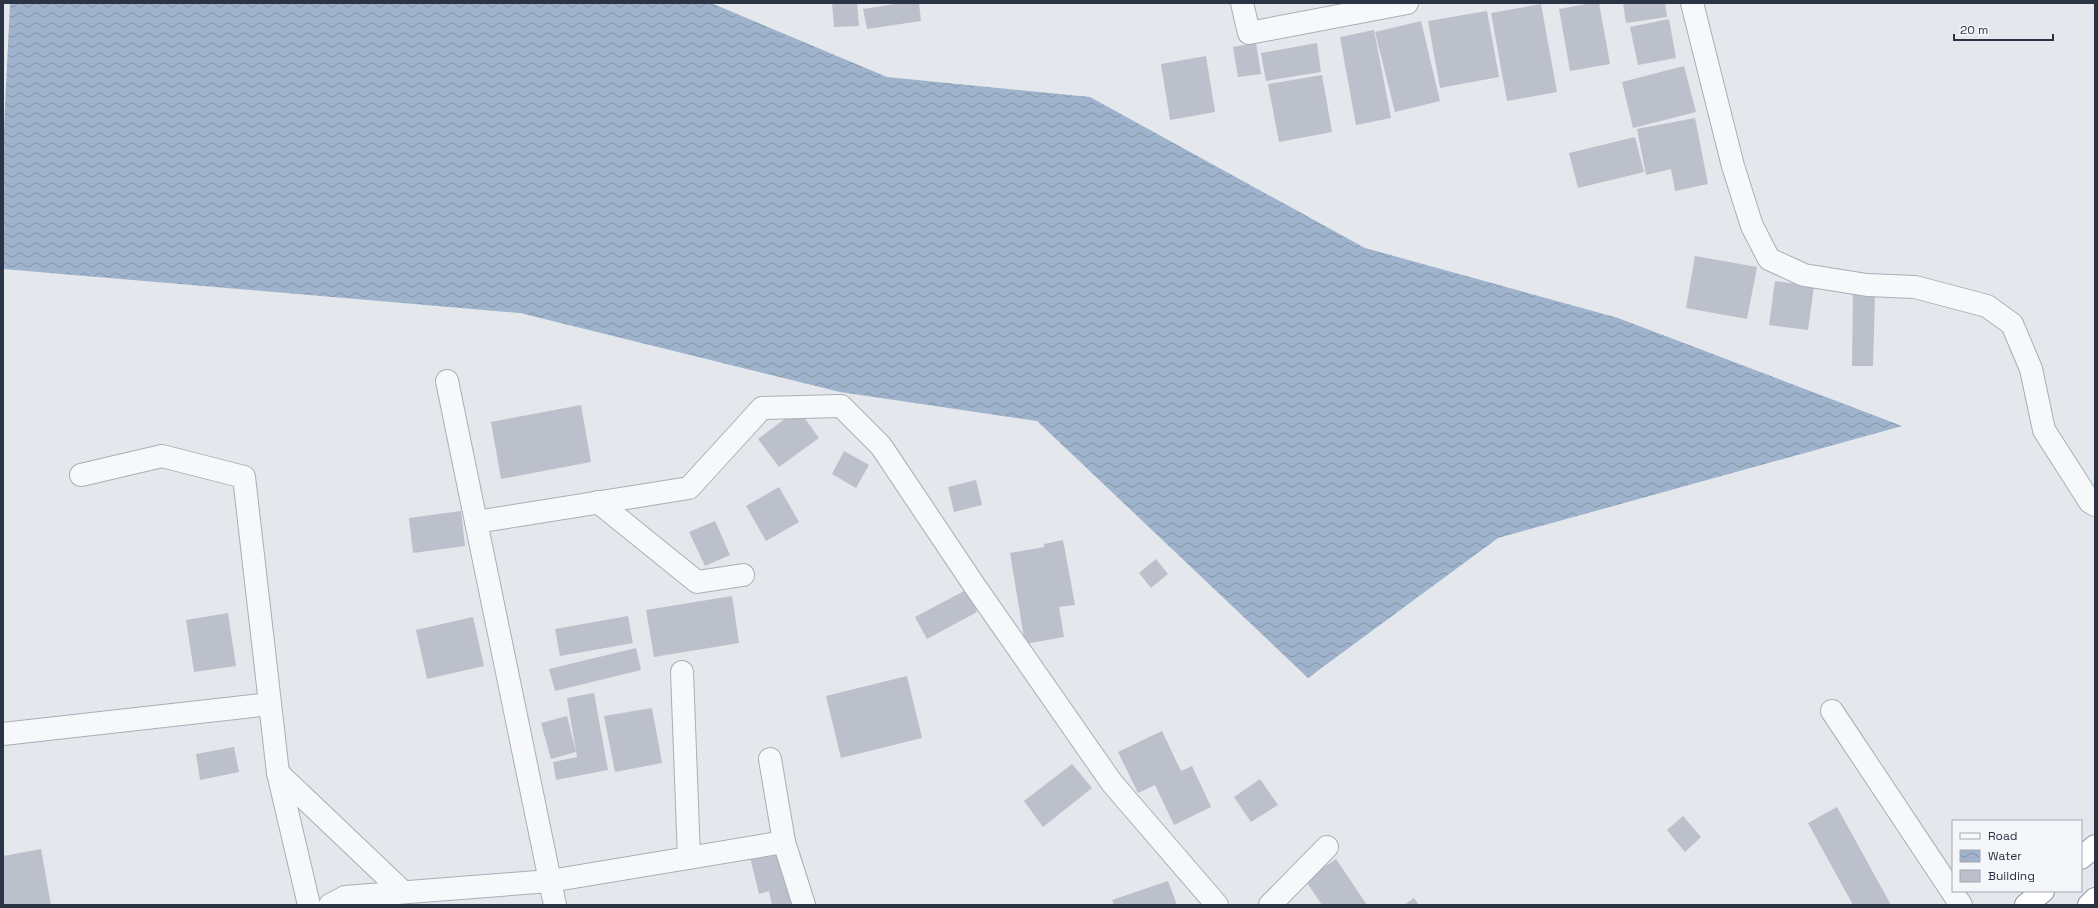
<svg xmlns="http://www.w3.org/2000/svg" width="2098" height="908" viewBox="0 0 2098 908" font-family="'Space Grotesk',sans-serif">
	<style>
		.water { fill: url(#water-waves) }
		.building { fill: #bbc0ca }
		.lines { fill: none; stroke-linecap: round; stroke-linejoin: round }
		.minor-casing { stroke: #a9aeb7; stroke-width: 24 }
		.highway-casing { stroke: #8b94a3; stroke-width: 24 }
		.minor { stroke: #f7f8fa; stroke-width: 22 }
		.highway { stroke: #fff; stroke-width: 22 }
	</style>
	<defs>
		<pattern id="water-waves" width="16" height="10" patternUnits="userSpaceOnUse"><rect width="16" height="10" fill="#9fb4cc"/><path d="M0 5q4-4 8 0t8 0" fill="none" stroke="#8293a7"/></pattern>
	</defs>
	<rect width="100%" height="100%" fill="#e4e7ec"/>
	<!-- water -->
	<path class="water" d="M10 3H711L887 77 1090 97 1365 248 1618 318 1902 426 1498 538 1308 678 1037 421 840 392 520 313 3 269V149Z"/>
	<!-- building -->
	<g class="building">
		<path d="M832 3H857L859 26 834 27Z"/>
		<path d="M902 3H919L921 21 867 29 863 9Z"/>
		<path d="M1592 3H1599L1610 64 1570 71 1559 9Z"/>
		<path d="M1623 3H1665L1667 17 1626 23Z"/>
		<path d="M1541 4 1557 92 1507 101 1491 13Z"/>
		<path d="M1487 11 1499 77 1440 88 1428 21Z"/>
		<path d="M1669 19 1676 58 1638 65 1630 27Z"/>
		<path d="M1421 21 1440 101 1395 112 1375 32Z"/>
		<path d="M1374 30 1391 118 1356 125 1340 37Z"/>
		<path d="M1256 43 1261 74 1238 77 1233 47Z"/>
		<path d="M1317 43 1321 72 1266 81 1261 53Z"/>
		<path d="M1206 56 1215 112 1170 120 1161 64Z"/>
		<path d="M1684 66 1696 112 1633 128 1622 82Z"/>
		<path d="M1322 75 1332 132 1279 142 1268 84Z"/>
		<path d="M1695 118 1708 184 1675 191 1671 169 1646 175 1637 129Z"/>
		<path d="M1635 137 1644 172 1578 188 1569 153Z"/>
		<path d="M1695 256 1757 267 1747 319 1686 308Z"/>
		<path d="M1775 281 1814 286 1808 330 1769 325Z"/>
		<path d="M1853 291 1875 292 1873 366H1852Z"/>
		<path d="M581 405 591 462 501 479 491 422Z"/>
		<path d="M798 409 819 438 779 467 758 439Z"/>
		<path d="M844 451 869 465 856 488 832 474Z"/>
		<path d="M976 480 982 505 954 512 948 487Z"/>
		<path d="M779 487 799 522 766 541 746 506Z"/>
		<path d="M461 511 465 546 413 553 409 518Z"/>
		<path d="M715 521 730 555 705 566 689 532Z"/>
		<path d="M1063 540 1075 605 1059 607 1064 637 1025 644 1010 553 1044 547V544Z"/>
		<path d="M1156 559 1168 574 1151 588 1139 573Z"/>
		<path d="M966 590 977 612 927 639 915 617Z"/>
		<path d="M732 596 739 643 654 657 646 610Z"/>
		<path d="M228 613 236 666 194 672 186 620Z"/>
		<path d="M628 616 633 643 560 656 555 629Z"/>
		<path d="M473 617 484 666 427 679 416 630Z"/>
		<path d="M636 648 641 670 555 691 549 669Z"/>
		<path d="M907 676 922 738 841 758 826 696Z"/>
		<path d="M594 693 608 770 556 780 553 762 577 757 567 698Z"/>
		<path d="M652 708 662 763 615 772 604 716Z"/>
		<path d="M567 716 576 752 551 759 541 723Z"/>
		<path d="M1162 731 1181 771 1192 766 1211 807 1174 825 1155 785 1138 793 1118 752Z"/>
		<path d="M234 747 239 772 200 780 196 754Z"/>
		<path d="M1072 764 1092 788 1043 827 1024 801Z"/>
		<path d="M1260 779 1278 805 1251 822 1234 797Z"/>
		<path d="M1837 807 1891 905H1853L1808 823Z"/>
		<path d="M1683 816 1701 837 1685 852 1667 830Z"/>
		<path d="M780 846 794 905H772L769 891 759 894 749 853Z"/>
		<path d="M41 849 51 905H3V856Z"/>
		<path d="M1336 859 1367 905H1322L1305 880Z"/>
		<path d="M1168 881 1177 905H1114L1112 900Z"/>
		<path d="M1414 898 1419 905H1404Z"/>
	</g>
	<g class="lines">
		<defs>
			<g id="minor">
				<path d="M1242 3 1249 33 1407 3"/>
				<path d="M1692 3 1733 166 1752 226 1769 259 1804 275 1867 285 1915 287 1987 306 2012 324 2031 369 2044 430 2090 502 2095 505"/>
				<path d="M447 381 555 905"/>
				<path d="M81 475 162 456 244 477 278 773 309 905"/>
				<path d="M598 502 697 582 743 575"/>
				<path d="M476 522 689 488 762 408 841 406 881 446 974 585 1112 783 1217 905"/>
				<path d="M682 672 689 858"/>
				<path d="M1832 711 1961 905"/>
				<path d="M3 734 270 704"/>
				<path d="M770 759 784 842 804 905"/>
				<path d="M278 773 403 892"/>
				<path d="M330 905 345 897 550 881 784 842"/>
				<path d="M1270 905 1327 847"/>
			</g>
			<g id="highway">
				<path d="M2081 858 2095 846"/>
				<path d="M2026 905 2043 891"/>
				<path d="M2089 905 2095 899"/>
			</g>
		</defs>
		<!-- minor casing -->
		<use href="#minor" class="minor-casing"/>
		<!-- highway casing -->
		<use href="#highway" class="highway-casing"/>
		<!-- minor -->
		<use href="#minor" class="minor"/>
		<!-- highway -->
		<use href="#highway" class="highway"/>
	</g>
	<!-- border -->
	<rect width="2098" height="908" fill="none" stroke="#2b3445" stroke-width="8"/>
	<!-- legend -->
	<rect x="1952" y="820" width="130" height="72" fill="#f4f6f9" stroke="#a4a8b1"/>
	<rect x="1960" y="833" width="20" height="6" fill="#f7f8fa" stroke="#a4a8b1"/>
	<text x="1988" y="840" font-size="12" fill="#2b3445">Road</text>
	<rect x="1960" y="850" width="20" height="12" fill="url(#water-waves)" stroke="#a4a8b1"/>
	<text x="1988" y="860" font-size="12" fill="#2b3445">Water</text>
	<rect x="1960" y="870" width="20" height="12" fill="#bbc0ca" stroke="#a4a8b1"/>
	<text x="1988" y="880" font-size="12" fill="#2b3445">Building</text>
	<!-- scale -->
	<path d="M1954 34v6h99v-6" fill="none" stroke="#2b3445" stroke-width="2"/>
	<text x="1960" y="34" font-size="12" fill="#2b3445" stroke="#f4f6f9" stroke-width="3" paint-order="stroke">20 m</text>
</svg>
